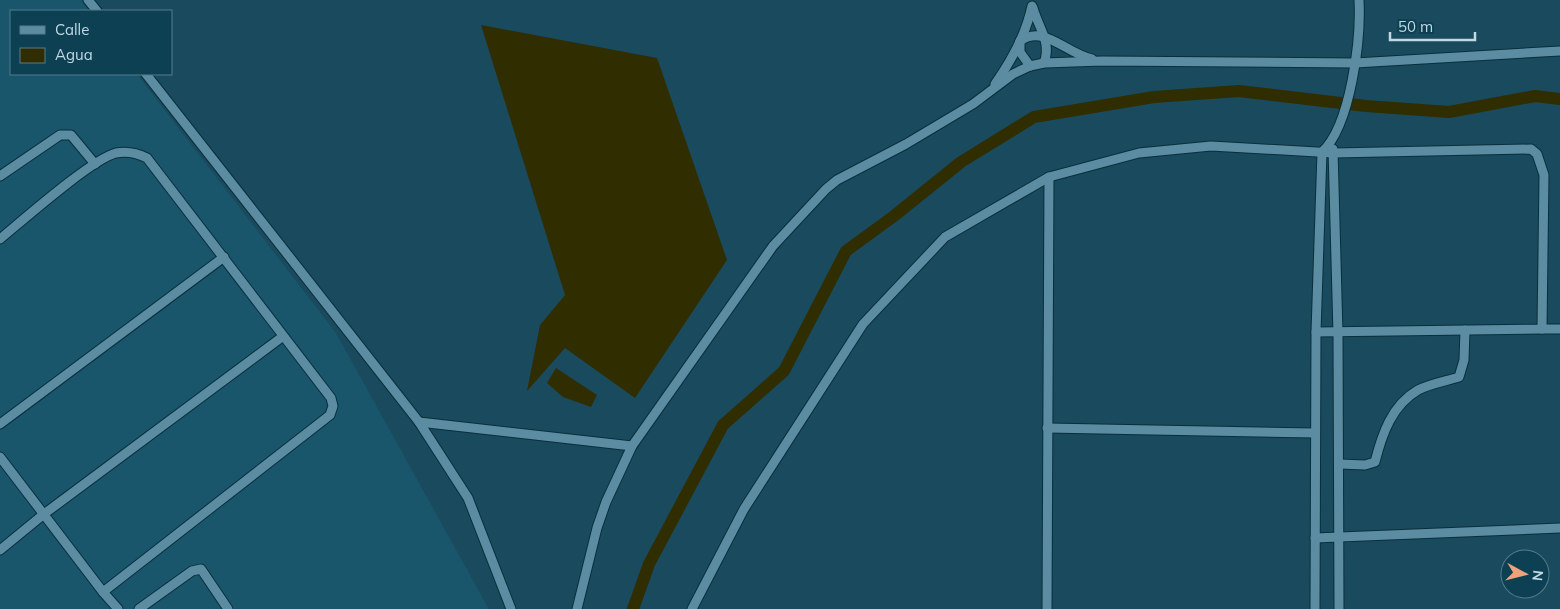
<svg xmlns="http://www.w3.org/2000/svg" width="1560" height="609" viewBox="0 0 1560 609" font-family="Mulish,sans-serif">
	<style>
		.built { fill: #19556b }
		.water { fill: #302e00 }
		.lines { fill: none; stroke-linecap: round; stroke-linejoin: round }
		.canal { stroke: #302e00; stroke-width: 12 }
		.minor-casing { stroke: #092f3d; stroke-width: 11 }
		.minor { stroke: #5c8ca1; stroke-width: 9 }
	</style>
	<rect width="100%" height="100%" fill="#1a4a5d"/>
	<!-- built -->
	<path class="built" d="M0 0H81L89 11H11V74H137L336 333 489 609H0Z"/>
	<!-- water -->
	<g class="water">
		<path d="M481 25 657 58 727 260 635 398 565 348 527 391 540 325 565 295Z"/>
		<path d="M556 368 597 395 591 407 563 397 547 383Z"/>
	</g>
	<g class="lines">
		<!-- canal -->
		<path class="canal" d="M633 609 649 564 723 425 784 371 846 251 894 216 961 162 1034 117 1154 97 1239 91 1366 106 1449 112 1535 96 1560 99"/>
		<defs>
			<g id="minor">
				<path d="M88 0 97 11"/>
				<path d="M1033 8C1038 27 1052 42 1044 63"/>
				<path d="M1020 41C1044 24 1065 53 1092 59"/>
				<path d="M1020 42V52L1030 66"/>
				<path d="M146 74 419 422 468 498 511 609"/>
				<path d="M995 84C1012 60 1026 34 1032 6"/>
				<path d="M1333 149 1338 334 1339 609"/>
				<path d="M0 176 60 135H71L95 164"/>
				<path d="M0 239C23 220 92 159 116 153 127 151 137 153 147 158L331 398 333 406 330 415 103 592"/>
				<path d="M1542 329H1560"/>
				<path d="M419 422 632 446"/>
				<path d="M0 424 224 257"/>
				<path d="M1047 428 1315 433"/>
				<path d="M0 457 103 592 118 609"/>
				<path d="M1340 464 1365 465 1375 462C1382 434 1392 405 1418 390 1429 384 1446 381 1459 377L1464 360 1465 330"/>
				<path d="M1315 538 1560 528"/>
				<path d="M0 550 44 514 282 337"/>
				<path d="M139 609 192 571 201 569 228 609"/>
				<path d="M577 609 597 528 606 502 632 446 773 246 826 189 837 180 906 144 973 104 1013 74 1030 66 1044 63 1102 61 1355 63 1560 51"/>
				<path d="M692 609 744 509 863 324 945 237 1049 177 1139 153 1211 146 1334 153 1531 149 1537 154 1544 175 1542 329 1316 332"/>
				<path d="M1047 609 1049 177"/>
				<path d="M1315 609 1316 332 1322 152C1351 125 1361 39 1359 0"/>
			</g>
		</defs>
		<!-- minor casing -->
		<use href="#minor" class="minor-casing"/>
		<!-- minor -->
		<use href="#minor" class="minor"/>
	</g>
	<!-- legend -->
	<rect x="10" y="10" width="162" height="65" fill="#0c4052" stroke="#547d8c"/>
	<rect x="20" y="26" width="25" height="8" fill="#5c8ca1" stroke="#547d8c"/>
	<text x="55" y="35" font-size="15" fill="#c0d9e4">Calle</text>
	<rect x="20" y="48" width="25" height="15" fill="#302e00" stroke="#547d8c"/>
	<text x="55" y="60" font-size="15" fill="#c0d9e4">Agua</text>
	<!-- north arrow -->
	<g transform="translate(1525 574) rotate(97)"><circle r="24" fill="#0c4052" stroke="#547d8c"/>
	<path d="M0-4L9 19L0 12L-9 19Z" fill="#f0a27a"/>
	<text y="-8" font-size="14" font-weight="bold" text-anchor="middle" fill="#c0d9e4">N</text>
	</g>
	<!-- scale -->
	<path d="M1390 32v8h85v-8" fill="none" stroke="#c0d9e4" stroke-width="2.5"/>
	<text x="1398" y="32" font-size="15" fill="#c0d9e4" stroke="#0c4052" stroke-width="4" paint-order="stroke">50 m</text>
</svg>
